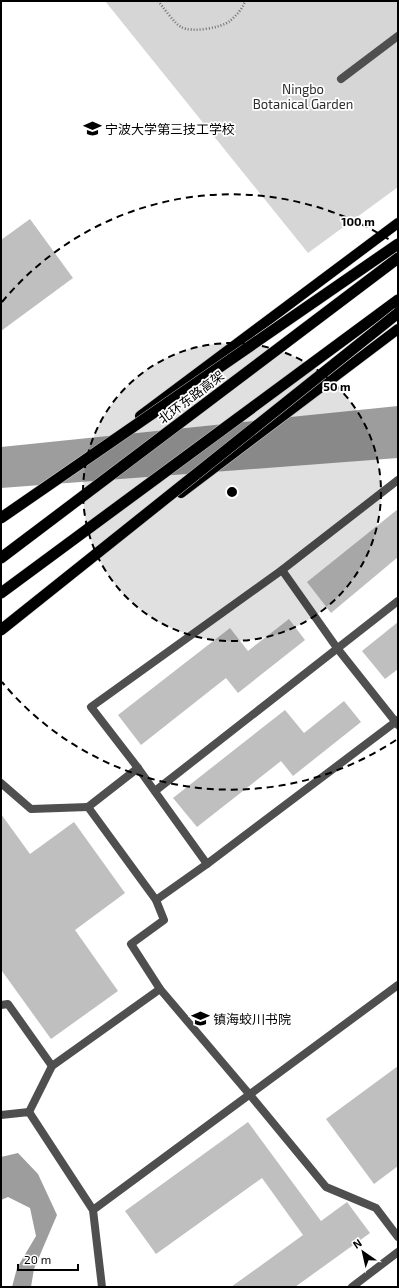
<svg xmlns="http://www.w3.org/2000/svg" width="399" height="1288" viewBox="0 0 399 1288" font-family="'Exo 2','Noto Sans SC',sans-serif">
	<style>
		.green { fill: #d6d6d6 }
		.water { fill: #9d9d9d }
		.building { fill: #bfbfbf }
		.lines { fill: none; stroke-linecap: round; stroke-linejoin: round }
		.primary-casing { stroke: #dbdbdb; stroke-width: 11 }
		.trunk-casing { stroke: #dbdbdb; stroke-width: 12 }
		.path { stroke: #717171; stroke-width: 2.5; stroke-dasharray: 1 2; stroke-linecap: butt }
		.service { stroke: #4f4f4f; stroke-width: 8 }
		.primary { stroke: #000; stroke-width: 10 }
		.trunk { stroke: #000; stroke-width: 11 }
		.trunk-bridge-casing { stroke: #dbdbdb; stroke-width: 12; stroke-linecap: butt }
		.trunk-bridge { stroke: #000; stroke-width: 11 }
		.ring { fill: none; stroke: #000; stroke-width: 2; stroke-dasharray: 7 5 }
		.labels { text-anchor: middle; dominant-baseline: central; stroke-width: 3.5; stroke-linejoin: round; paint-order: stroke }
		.park-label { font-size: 13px; fill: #2d2d2d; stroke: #fff }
		.poi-label { font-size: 13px; fill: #000; stroke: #fff; text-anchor: start }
		.street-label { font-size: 13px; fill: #000; stroke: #fff }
		.centre { fill: #000; stroke: #fff; stroke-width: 2 }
		.ring-label { font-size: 12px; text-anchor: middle; font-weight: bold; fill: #000; stroke: #fff; stroke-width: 3.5; stroke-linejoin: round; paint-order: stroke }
	</style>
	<rect width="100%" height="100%" fill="#fff"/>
	<!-- green -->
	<path class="green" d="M105 1H398V187L308 253Z"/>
	<!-- water -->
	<g class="water">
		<path d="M398 406V458L1 488V447Z"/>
		<path d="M18 1153 38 1174 57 1215 34 1269 31 1287H12L17 1268 36 1236 30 1208 8 1197 1 1200V1157Z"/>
	</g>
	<!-- building -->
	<g class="building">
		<path d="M30 219 73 278 1 331V240Z"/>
		<path d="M398 509V557L331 613 307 582Z"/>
		<path d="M289 619 305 640 238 693 226 678 141 745 118 715 230 628 248 651Z"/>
		<path d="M398 622V669L385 679 362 651Z"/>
		<path d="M344 701 361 722 293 776 281 761 197 827 173 798 285 710 304 733Z"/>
		<path d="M1 814 30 854 74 822 125 893 75 930 118 991 51 1039 2 971 1 972Z"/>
		<path d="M398 1066V1166L374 1184 326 1119Z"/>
		<path d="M248 1122 321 1221 347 1202 370 1233 295 1287H231L303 1235 262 1178 156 1254 125 1211Z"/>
	</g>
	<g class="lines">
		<defs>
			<g id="primary">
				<path d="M140 416 398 223"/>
				<path d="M181 493 398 329"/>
			</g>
			<g id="trunk">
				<path d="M1 558 398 258"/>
				<path d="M1 593 398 300"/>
			</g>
		</defs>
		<!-- primary casing -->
		<use href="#primary" class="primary-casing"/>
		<!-- trunk casing -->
		<use href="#trunk" class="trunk-casing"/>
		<!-- path -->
		<path class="path" d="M158 1C163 7 175 24 181 27 191 33 221 28 230 21 236 16 243 8 245 1"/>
		<!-- service -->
		<g class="service">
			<path d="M341 79 398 36"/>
			<path d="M398 480 282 570 91 707 138 768 88 807 156 900 164 920 131 944 160 989 250 1095 326 1187 376 1208 398 1237"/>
			<path d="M282 570 337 648 398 725"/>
			<path d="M138 768 207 864 398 720"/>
			<path d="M1 783 31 809 88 807"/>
			<path d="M155 791 398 601"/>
			<path d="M156 900 207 864"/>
			<path d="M1 1005 8 1004 52 1066"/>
			<path d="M29 1112 52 1066 160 989"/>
			<path d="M1 1115 29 1112 93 1210"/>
			<path d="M102 1287 93 1210 398 985"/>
			<path d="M352 1287 398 1252"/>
		</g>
		<!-- primary -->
		<use href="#primary" class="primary"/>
		<!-- trunk -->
		<use href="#trunk" class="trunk"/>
		<defs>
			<g id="trunk-bridge">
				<path d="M1 518 398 244"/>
				<path d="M1 630 398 313"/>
			</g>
		</defs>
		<!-- trunk-bridge casing -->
		<use href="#trunk-bridge" class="trunk-bridge-casing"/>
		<!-- trunk-bridge -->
		<use href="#trunk-bridge" class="trunk-bridge"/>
	</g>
	<!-- distance rings -->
	<circle cx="232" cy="492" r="149" fill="#000" fill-opacity=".12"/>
	<g class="ring">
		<circle cx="232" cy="492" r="149"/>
		<path d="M396 740A298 298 0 0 1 2 682M2 302A298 298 0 0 1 396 244"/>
	</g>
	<!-- icons -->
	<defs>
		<symbol id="university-bare" viewBox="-9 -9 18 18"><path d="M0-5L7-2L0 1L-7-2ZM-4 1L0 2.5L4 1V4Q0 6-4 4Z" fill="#000" stroke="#fff" stroke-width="2.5" paint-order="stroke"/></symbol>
		<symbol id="school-bare" viewBox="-9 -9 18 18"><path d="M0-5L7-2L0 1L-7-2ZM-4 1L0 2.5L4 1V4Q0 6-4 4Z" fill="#000" stroke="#fff" stroke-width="2.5" paint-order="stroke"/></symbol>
	</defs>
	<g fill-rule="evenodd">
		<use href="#university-bare" x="80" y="116" width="25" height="25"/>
		<use href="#school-bare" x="188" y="1006" width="25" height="25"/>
	</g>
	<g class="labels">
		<!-- park labels -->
		<g class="park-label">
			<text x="303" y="89">Ningbo<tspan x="303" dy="15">Botanical Garden</tspan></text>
		</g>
		<!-- poi labels -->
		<g class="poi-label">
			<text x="105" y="129">宁波大学第三技工学校</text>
			<text x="213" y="1019">镇海蛟川书院</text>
		</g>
		<!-- street labels -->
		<g class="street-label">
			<text transform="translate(191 397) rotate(-37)">北环东路高架</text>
		</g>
	</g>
	<circle cx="232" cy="492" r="6" class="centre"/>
	<g class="ring-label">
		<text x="358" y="226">100 m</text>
		<text x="337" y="391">50 m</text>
	</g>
	<!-- border -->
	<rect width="399" height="1288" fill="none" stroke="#000000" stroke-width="4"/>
	<!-- north arrow -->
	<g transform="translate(363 1252) rotate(326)" stroke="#ffffff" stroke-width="3" paint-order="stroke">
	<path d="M0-3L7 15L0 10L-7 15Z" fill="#000000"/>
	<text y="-6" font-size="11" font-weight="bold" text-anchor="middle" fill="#000000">N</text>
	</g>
	<!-- scale -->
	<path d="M18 1264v6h60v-6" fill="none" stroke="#000000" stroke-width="2"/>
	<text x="24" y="1264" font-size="12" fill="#000000" stroke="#ffffff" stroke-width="3" paint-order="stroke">20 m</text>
</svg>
